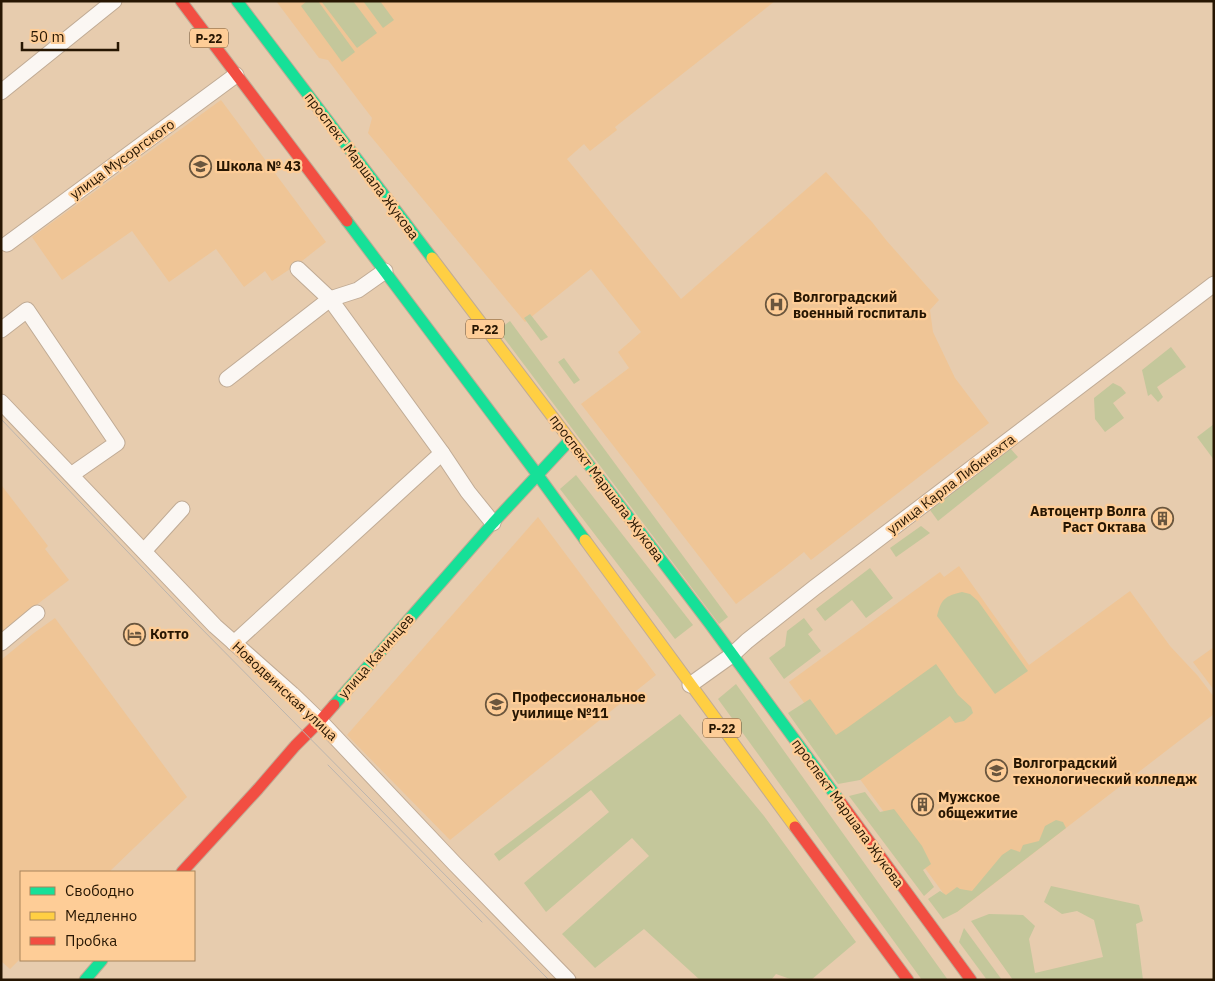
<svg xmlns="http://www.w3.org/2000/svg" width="1215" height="981" viewBox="0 0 1215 981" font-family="'IBM Plex Sans',sans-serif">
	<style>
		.built { fill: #efc596 }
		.green { fill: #c4c79b }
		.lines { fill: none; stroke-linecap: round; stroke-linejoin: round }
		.street-casing { stroke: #c0ab95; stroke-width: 17 }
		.fast-casing { stroke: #c0ab95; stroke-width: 13 }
		.slow-casing { stroke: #c0ab95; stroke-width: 13 }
		.jam-casing { stroke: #c0ab95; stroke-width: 13 }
		.street { stroke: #fbf7f3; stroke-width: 15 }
		.fast { stroke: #16e098; stroke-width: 11 }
		.slow { stroke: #ffcf43; stroke-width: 11 }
		.jam { stroke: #f24e42; stroke-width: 11 }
		.tram { stroke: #bcb5ae; stroke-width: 1 }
		.labels { text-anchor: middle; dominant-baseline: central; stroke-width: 4.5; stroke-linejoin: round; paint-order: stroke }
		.shield { fill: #fecd97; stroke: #684d2f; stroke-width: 1 }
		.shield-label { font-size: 12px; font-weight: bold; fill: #271602 }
		.street-label { font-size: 14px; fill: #271602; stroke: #fecd97 }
		.poi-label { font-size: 14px; font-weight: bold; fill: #271602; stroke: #fecd97; text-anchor: start }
	</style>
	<rect width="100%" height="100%" fill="#e7ccae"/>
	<!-- built -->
	<g class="built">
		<path d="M276 1H775L615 127 617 130 590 151 584 144 567 159 681 299 826 172 872 222 886 240 939 300 930 310 933 332 955 378 989 423 811 560 804 552 784 568 736 604 581 404 629 368 618 352 641 332 591 269 525 322 368 133 372 118 328 60 319 58Z"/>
		<path d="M221 100 326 242 302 261 272 281 265 271 244 287 216 249 169 282 132 231 62 280 32 237Z"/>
		<path d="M1 486H2L48 546 45 549 69 580 1 632Z"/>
		<path d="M538 517 656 675 450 840 347 735Z"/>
		<path d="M959 566 1029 665 1130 591 1170 646 1198 676 1214 697V714L957 912 789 682 940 572 944 577Z"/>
		<path d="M55 618 187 797 109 872H21V958L10 969 1 961V660L34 633Z"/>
		<path d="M1214 647V690L1193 662Z"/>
	</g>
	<!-- green -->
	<g class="green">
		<path d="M307 1H318L355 52 342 62 301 6Z"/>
		<path d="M321 1H353L377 33 357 48Z"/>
		<path d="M363 1H380L394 20 383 28Z"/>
		<path d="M530 314 548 337 541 341 524 318Z"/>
		<path d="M510 321 728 617 719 624 498 330Z"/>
		<path d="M1171 347 1186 367 1157 387 1163 397 1158 402 1151 394 1148 396 1142 370Z"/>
		<path d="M564 358 580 380 574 384 558 362Z"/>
		<path d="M1113 383 1121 387 1126 393 1113 403 1124 418 1105 432 1095 419 1094 398Z"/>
		<path d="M1214 424V460L1197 437Z"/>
		<path d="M1009 447 1018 457 938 521 930 510Z"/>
		<path d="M576 475 693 625 675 639 560 489Z"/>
		<path d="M921 526 930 533 896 557 890 548Z"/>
		<path d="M870 568 893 598 866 618 852 600 825 621 816 609Z"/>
		<path d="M962 592 970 594 978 601 1028 671 995 694 937 616C941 599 945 596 962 592Z"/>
		<path d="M804 618 813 630 808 634 821 651 784 679 769 658 785 646 787 631Z"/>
		<path d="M936 664 958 695 971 707 973 713 964 721 955 723 950 716 860 780 838 784 788 713 810 699 836 735 847 728Z"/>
		<path d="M736 684 948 980H922L718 699Z"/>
		<path d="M680 714 764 816 856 942 811 980H793L776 974 771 980H700L644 929 595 968 562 934 649 856 632 838 546 912 524 883 609 812 591 790 499 861 494 854Z"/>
		<path d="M865 792 880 812 894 809 922 846 931 864 923 870 934 887 924 896 849 796Z"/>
		<path d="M1056 820 1063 822 1066 828 957 912 943 919 928 899 940 891 946 895 957 887 960 889 972 891 1002 855 1011 849 1020 852 1023 845 1039 841 1045 826Z"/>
		<path d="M1051 886 1139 905 1143 921 1136 924 1143 980H1013L971 921 989 914 1023 915 1035 926 1029 939 1035 973 1103 957 1094 920 1077 911 1062 914 1044 902Z"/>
		<path d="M964 928 1002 980H987L959 942Z"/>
	</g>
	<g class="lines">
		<defs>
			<g id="street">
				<path d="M1 92 114 1"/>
				<path d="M7 244 236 75"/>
				<path d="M298 269 330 299 442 453 468 492 493 523"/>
				<path d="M1 330 27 310 117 443 71 475"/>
				<path d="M227 379 330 299 358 290 385 271"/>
				<path d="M1 402 215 626 292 694 320 721 454 863 568 980"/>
				<path d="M144 551 182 509"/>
				<path d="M1 643 37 613"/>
				<path d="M234 643 442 453"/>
				<path d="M690 685 732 655 747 641 814 588 1214 284"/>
			</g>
			<g id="fast">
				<path d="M237 1 432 258"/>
				<path d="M347 221 537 474 585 540"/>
				<path d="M583 457 710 624 839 800"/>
				<path d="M334 705 493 523 570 440"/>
				<path d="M85 980 102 960"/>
			</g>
			<g id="slow">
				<path d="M432 258 583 457"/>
				<path d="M585 540 795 827"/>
			</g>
			<g id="jam">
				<path d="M181 1 347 221"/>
				<path d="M839 800 971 980"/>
				<path d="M795 827 908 980"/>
				<path d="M182 872 258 789 295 746 320 721 334 705"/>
			</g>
		</defs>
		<!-- street casing -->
		<use href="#street" class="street-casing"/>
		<!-- fast casing -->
		<use href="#fast" class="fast-casing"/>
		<!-- slow casing -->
		<use href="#slow" class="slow-casing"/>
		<!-- jam casing -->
		<use href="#jam" class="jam-casing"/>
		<!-- street -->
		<use href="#street" class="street"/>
		<!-- fast -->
		<use href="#fast" class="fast"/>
		<!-- slow -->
		<use href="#slow" class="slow"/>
		<!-- jam -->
		<use href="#jam" class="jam"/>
		<!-- tram -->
		<g class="tram">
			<path d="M1 419 187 614 549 980"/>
			<path d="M328 765 482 922"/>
		</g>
	</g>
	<!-- icons -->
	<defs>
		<symbol id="school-ring" viewBox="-11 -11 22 22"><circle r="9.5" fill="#fecd97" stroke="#6a563e" stroke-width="1.5"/><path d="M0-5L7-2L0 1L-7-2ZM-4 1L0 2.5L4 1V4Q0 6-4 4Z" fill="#6a563e"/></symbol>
		<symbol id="hospital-ring" viewBox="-11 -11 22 22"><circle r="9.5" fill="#fecd97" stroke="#6a563e" stroke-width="1.5"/><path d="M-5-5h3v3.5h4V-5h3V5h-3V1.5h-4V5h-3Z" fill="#6a563e"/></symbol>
		<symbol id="building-ring" viewBox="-11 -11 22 22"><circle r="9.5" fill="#fecd97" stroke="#6a563e" stroke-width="1.5"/><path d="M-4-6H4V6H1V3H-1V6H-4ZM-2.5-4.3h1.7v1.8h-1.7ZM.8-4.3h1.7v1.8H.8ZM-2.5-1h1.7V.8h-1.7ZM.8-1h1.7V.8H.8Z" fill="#6a563e"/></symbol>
		<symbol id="hotel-ring" viewBox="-11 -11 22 22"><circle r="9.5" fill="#fecd97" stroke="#6a563e" stroke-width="1.5"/><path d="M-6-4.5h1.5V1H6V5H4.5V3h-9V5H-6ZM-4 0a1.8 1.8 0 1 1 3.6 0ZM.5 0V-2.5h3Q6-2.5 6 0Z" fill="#6a563e"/></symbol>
		<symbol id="university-ring" viewBox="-11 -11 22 22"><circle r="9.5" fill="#fecd97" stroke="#6a563e" stroke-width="1.5"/><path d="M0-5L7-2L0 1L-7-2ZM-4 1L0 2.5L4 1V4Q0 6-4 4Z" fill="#6a563e"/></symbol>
	</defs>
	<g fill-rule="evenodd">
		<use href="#school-ring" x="188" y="154" width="25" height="25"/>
		<use href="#hospital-ring" x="764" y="292" width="25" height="25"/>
		<use href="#building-ring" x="1150" y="506" width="25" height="25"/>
		<use href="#hotel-ring" x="122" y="622" width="25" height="25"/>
		<use href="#university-ring" x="484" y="692" width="25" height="25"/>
		<use href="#university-ring" x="984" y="758" width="25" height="25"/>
		<use href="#building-ring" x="910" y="792" width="25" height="25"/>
	</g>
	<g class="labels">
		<!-- shield labels -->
		<g class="shield">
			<rect x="190" y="28.5" width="38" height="19" rx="4"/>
			<rect x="466" y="319.5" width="38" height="19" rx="4"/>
			<rect x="703" y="718.5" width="38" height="19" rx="4"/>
		</g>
		<g class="shield-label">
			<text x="209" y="38">Р-22</text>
			<text x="485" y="329">Р-22</text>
			<text x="722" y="728">Р-22</text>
		</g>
		<!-- street labels -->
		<g class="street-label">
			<text transform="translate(122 159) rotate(-36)">улица Мусоргского</text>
			<text transform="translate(362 166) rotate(53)">проспект Маршала Жукова</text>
			<text transform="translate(951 484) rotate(-37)">улица Карла Либкнехта</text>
			<text transform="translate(607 488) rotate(53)">проспект Маршала Жукова</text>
			<text transform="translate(376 656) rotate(-49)">улица Качинцев</text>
			<text transform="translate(285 691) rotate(43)">Новодвинская улица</text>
			<text transform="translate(848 813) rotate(54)">проспект Маршала Жукова</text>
		</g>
		<!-- poi labels -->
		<g class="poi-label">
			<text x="216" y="166">Школа № 43</text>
			<text x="793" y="297">Волгоградский<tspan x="793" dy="16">военный госпиталь</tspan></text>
			<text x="1146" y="511" text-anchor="end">Автоцентр Волга<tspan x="1146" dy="16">Раст Октава</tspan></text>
			<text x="150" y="634">Котто</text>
			<text x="512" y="697">Профессиональное<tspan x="512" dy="16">училище №11</tspan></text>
			<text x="1013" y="763">Волгоградский<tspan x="1013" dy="16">технологический колледж</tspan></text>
			<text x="938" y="797">Мужское<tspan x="938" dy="16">общежитие</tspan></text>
		</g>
	</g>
	<!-- border -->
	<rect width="1215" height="981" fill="none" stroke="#271602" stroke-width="5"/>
	<!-- legend -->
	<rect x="20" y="871" width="175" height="90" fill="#fecd97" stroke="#a8845b"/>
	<rect x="30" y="887" width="25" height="8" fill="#16e098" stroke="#a8845b"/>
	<text x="65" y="896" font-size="15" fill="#271602">Свободно</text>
	<rect x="30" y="912" width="25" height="8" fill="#ffcf43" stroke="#a8845b"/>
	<text x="65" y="921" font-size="15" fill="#271602">Медленно</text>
	<rect x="30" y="937" width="25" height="8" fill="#f24e42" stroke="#a8845b"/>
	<text x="65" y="946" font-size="15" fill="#271602">Пробка</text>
	<!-- scale -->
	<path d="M22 42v8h96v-8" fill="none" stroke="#271602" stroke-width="2.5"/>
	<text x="30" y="42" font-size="15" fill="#271602" stroke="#fecd97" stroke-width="4" paint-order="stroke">50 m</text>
</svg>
